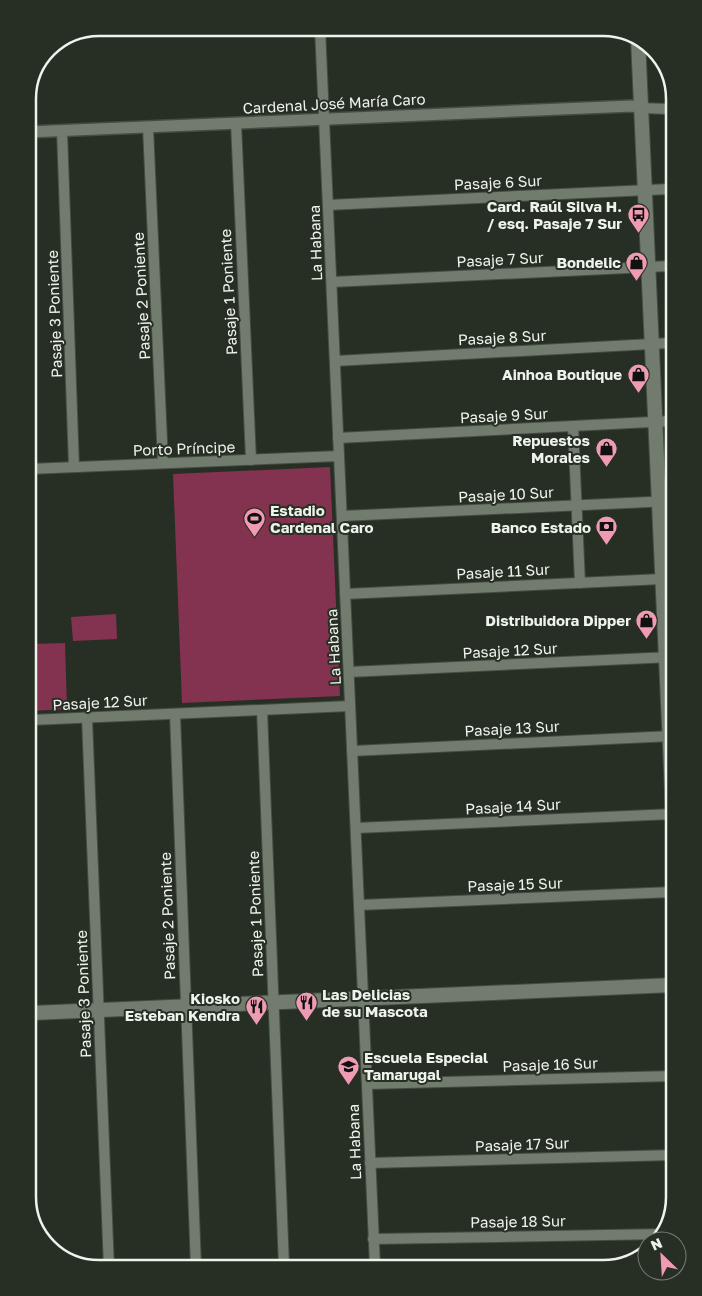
<svg xmlns="http://www.w3.org/2000/svg" width="702" height="1296" viewBox="0 0 702 1296" font-family="'Golos Text',sans-serif">
	<style>
		.green { fill: #833250 }
		.lines { fill: none; stroke-linecap: round; stroke-linejoin: round }
		.minor-casing { stroke: #454c43; stroke-width: 12 }
		.tertiary-casing { stroke: #454c43; stroke-width: 14 }
		.secondary-casing { stroke: #454c43; stroke-width: 16 }
		.minor { stroke: #717b6e; stroke-width: 10 }
		.tertiary { stroke: #717b6e; stroke-width: 11 }
		.secondary { stroke: #717b6e; stroke-width: 14 }
		.labels { text-anchor: middle; dominant-baseline: central; stroke-width: 4; stroke-linejoin: round; paint-order: stroke }
		.street-label { font-size: 15px; fill: #eef3ec; stroke: #272f24 }
		.poi-label { font-size: 15px; font-weight: bold; fill: #eef3ec; stroke: #272f24; text-anchor: end }
		.rim { fill: none; stroke: #eef3ec; stroke-width: 2.5 }
	</style>
	<rect width="100%" height="100%" fill="#272f24"/>
	<!-- green -->
	<g class="green">
		<path d="M330 467 340 696 182 703 173 474Z"/>
		<path d="M116 614 117 639 73 641 71 617Z"/>
		<path d="M65 643 67 709 31 711 30 644Z"/>
	</g>
	<g class="lines">
		<defs>
			<g id="minor">
				<path d="M320 28 375 1266"/>
				<path d="M641 108 669 109"/>
				<path d="M236 123 251 460"/>
				<path d="M148 127 163 463"/>
				<path d="M62 131 74 467"/>
				<path d="M328 205 670 189"/>
				<path d="M332 282 670 266"/>
				<path d="M335 361 670 343"/>
				<path d="M573 426 580 583"/>
				<path d="M338 438 671 421"/>
				<path d="M29 469 339 456"/>
				<path d="M342 516 671 501"/>
				<path d="M345 594 662 579"/>
				<path d="M349 672 671 657"/>
				<path d="M262 710 284 1266"/>
				<path d="M175 714 196 1267"/>
				<path d="M87 718 109 1268"/>
				<path d="M31 720 350 706"/>
				<path d="M352 751 672 736"/>
				<path d="M356 828 673 814"/>
				<path d="M359 905 673 892"/>
				<path d="M367 1084 674 1076"/>
				<path d="M370 1163 674 1155"/>
				<path d="M373 1239 663 1234"/>
			</g>
			<path id="tertiary" d="M28 132 632 106 641 108"/>
			<g id="secondary">
				<path d="M638 39 673 814"/>
				<path d="M32 1013 673 985"/>
			</g>
		</defs>
		<!-- minor casing -->
		<use href="#minor" class="minor-casing"/>
		<!-- tertiary casing -->
		<use href="#tertiary" class="tertiary-casing"/>
		<!-- secondary casing -->
		<use href="#secondary" class="secondary-casing"/>
		<!-- minor -->
		<use href="#minor" class="minor"/>
		<!-- tertiary -->
		<use href="#tertiary" class="tertiary"/>
		<!-- secondary -->
		<use href="#secondary" class="secondary"/>
	</g>
	<!-- icons -->
	<defs>
		<symbol id="bus-pin" viewBox="-11 -11 22 30"><path d="M0 17L-7.5 6A9.5 9.5 0 1 1 7.5 6Z" fill="#f09ab4" stroke="#272f24"/><path d="M-5-6H5V4H4V6H2V4H-2V6H-4V4H-5ZM-3.5-4V0h7V-4ZM-3.5 1.2v1.5H-2V1.2ZM2 1.2v1.5H3.5V1.2Z" fill="#111"/></symbol>
		<symbol id="shop-pin" viewBox="-11 -11 22 30"><path d="M0 17L-7.5 6A9.5 9.5 0 1 1 7.5 6Z" fill="#f09ab4" stroke="#272f24"/><path d="M-5-2.5h2.3a2.7 3.5 0 0 1 5.4 0H5L5.5 6h-11ZM-1.5-2.5h3a1.5 2.3 0 0 0-3 0Z" fill="#111"/></symbol>
		<symbol id="stadium-pin" viewBox="-11 -11 22 30"><path d="M0 17L-7.5 6A9.5 9.5 0 1 1 7.5 6Z" fill="#f09ab4" stroke="#272f24"/><path d="M0-5a6.5 5 0 1 0 0 10a6.5 5 0 1 0 0-10ZM-3.5-1.8h7v3.6h-7Z" fill="#111"/></symbol>
		<symbol id="bank-pin" viewBox="-11 -11 22 30"><path d="M0 17L-7.5 6A9.5 9.5 0 1 1 7.5 6Z" fill="#f09ab4" stroke="#272f24"/><path d="M-6-4H6V4H-6ZM0-2.3a2.3 2.3 0 1 0 0 4.6a2.3 2.3 0 1 0 0-4.6Z" fill="#111"/></symbol>
		<symbol id="restaurant-pin" viewBox="-11 -11 22 30"><path d="M0 17L-7.5 6A9.5 9.5 0 1 1 7.5 6Z" fill="#f09ab4" stroke="#272f24"/><path d="M-5-6h1v4h1v-4h1v4h1v-4h1v5L-1.5 .5V6h-2V.5L-5-1ZM5-6V6H3V1.5H1.5Q1.5-4 5-6Z" fill="#111"/></symbol>
		<symbol id="school-pin" viewBox="-11 -11 22 30"><path d="M0 17L-7.5 6A9.5 9.5 0 1 1 7.5 6Z" fill="#f09ab4" stroke="#272f24"/><path d="M0-5L7-2L0 1L-7-2ZM-4 1L0 2.5L4 1V4Q0 6-4 4Z" fill="#111"/></symbol>
	</defs>
	<g fill-rule="evenodd">
		<use href="#bus-pin" x="626" y="202" width="25" height="34"/>
		<use href="#shop-pin" x="624" y="250" width="25" height="34"/>
		<use href="#shop-pin" x="626" y="362" width="25" height="34"/>
		<use href="#shop-pin" x="594" y="436" width="25" height="34"/>
		<use href="#stadium-pin" x="242" y="506" width="25" height="34"/>
		<use href="#bank-pin" x="594" y="514" width="25" height="34"/>
		<use href="#shop-pin" x="634" y="608" width="25" height="34"/>
		<use href="#restaurant-pin" x="294" y="990" width="25" height="34"/>
		<use href="#restaurant-pin" x="244" y="994" width="25" height="34"/>
		<use href="#school-pin" x="336" y="1054" width="25" height="34"/>
	</g>
	<g class="labels">
		<!-- street labels -->
		<g class="street-label">
			<text transform="translate(334 103) rotate(-3)">Cardenal José María Caro</text>
			<text transform="translate(498 182) rotate(-3)">Pasaje 6 Sur</text>
			<text transform="translate(315 243) rotate(-92)">La Habana</text>
			<text transform="translate(500 259) rotate(-3)">Pasaje 7 Sur</text>
			<text transform="translate(228 292) rotate(-93)">Pasaje 1 Poniente</text>
			<text transform="translate(141 296) rotate(-93)">Pasaje 2 Poniente</text>
			<text transform="translate(54 314) rotate(-92)">Pasaje 3 Poniente</text>
			<text transform="translate(502 337) rotate(-3)">Pasaje 8 Sur</text>
			<text transform="translate(504 415) rotate(-3)">Pasaje 9 Sur</text>
			<text transform="translate(184 448) rotate(-2)">Porto Príncipe</text>
			<text transform="translate(506 494) rotate(-3)">Pasaje 10 Sur</text>
			<text transform="translate(503 571) rotate(-3)">Pasaje 11 Sur</text>
			<text transform="translate(333 647) rotate(-93)">La Habana</text>
			<text transform="translate(510 650) rotate(-3)">Pasaje 12 Sur</text>
			<text transform="translate(100 702) rotate(-3)">Pasaje 12 Sur</text>
			<text transform="translate(512 728) rotate(-3)">Pasaje 13 Sur</text>
			<text transform="translate(513 806) rotate(-3)">Pasaje 14 Sur</text>
			<text transform="translate(515 884) rotate(-2)">Pasaje 15 Sur</text>
			<text transform="translate(255 914) rotate(-92)">Pasaje 1 Poniente</text>
			<text transform="translate(167 916) rotate(-92)">Pasaje 2 Poniente</text>
			<text transform="translate(83 994) rotate(-92)">Pasaje 3 Poniente</text>
			<text transform="translate(550 1064) rotate(-2)">Pasaje 16 Sur</text>
			<text transform="translate(354 1142) rotate(-92)">La Habana</text>
			<text transform="translate(522 1144) rotate(-2)">Pasaje 17 Sur</text>
			<text transform="translate(518 1221) rotate(-1)">Pasaje 18 Sur</text>
		</g>
		<!-- poi labels -->
		<g class="poi-label">
			<text x="622" y="206">Card. Raúl Silva H.<tspan x="622" dy="17">/ esq. Pasaje 7 Sur</tspan></text>
			<text x="621" y="262">Bondelic</text>
			<text x="622" y="374">Ainhoa Boutique</text>
			<text x="590" y="440">Repuestos<tspan x="590" dy="17">Morales</tspan></text>
			<text x="270" y="510" text-anchor="start">Estadio<tspan x="270" dy="17">Cardenal Caro</tspan></text>
			<text x="591" y="527">Banco Estado</text>
			<text x="631" y="620">Distribuidora Dipper</text>
			<text x="322" y="994" text-anchor="start">Las Delicias<tspan x="322" dy="17">de su Mascota</tspan></text>
			<text x="240" y="998">Kiosko<tspan x="240" dy="17">Esteban Kendra</tspan></text>
			<text x="364" y="1057" text-anchor="start">Escuela Especial<tspan x="364" dy="17">Tamarugal</tspan></text>
		</g>
	</g>
	<!-- crop -->
	<path d="M0 0H702V1296H0ZM99 36H603A63 63 0 0 1 666 99V1197A63 63 0 0 1 603 1260H99A63 63 0 0 1 36 1197V99A63 63 0 0 1 99 36Z" fill="#272f24" fill-rule="evenodd"/>
	<path class="rim" d="M99 36H603A63 63 0 0 1 666 99V1197A63 63 0 0 1 603 1260H99A63 63 0 0 1 36 1197V99A63 63 0 0 1 99 36Z"/>
	<!-- north arrow -->
	<g transform="translate(662 1256) rotate(335)"><circle r="24" fill="#272f24" stroke="#777d74"/>
	<path d="M0-4L9 19L0 12L-9 19Z" fill="#f09ab4"/>
	<text y="-8" font-size="14" font-weight="bold" text-anchor="middle" fill="#eef3ec">N</text>
	</g>
</svg>
